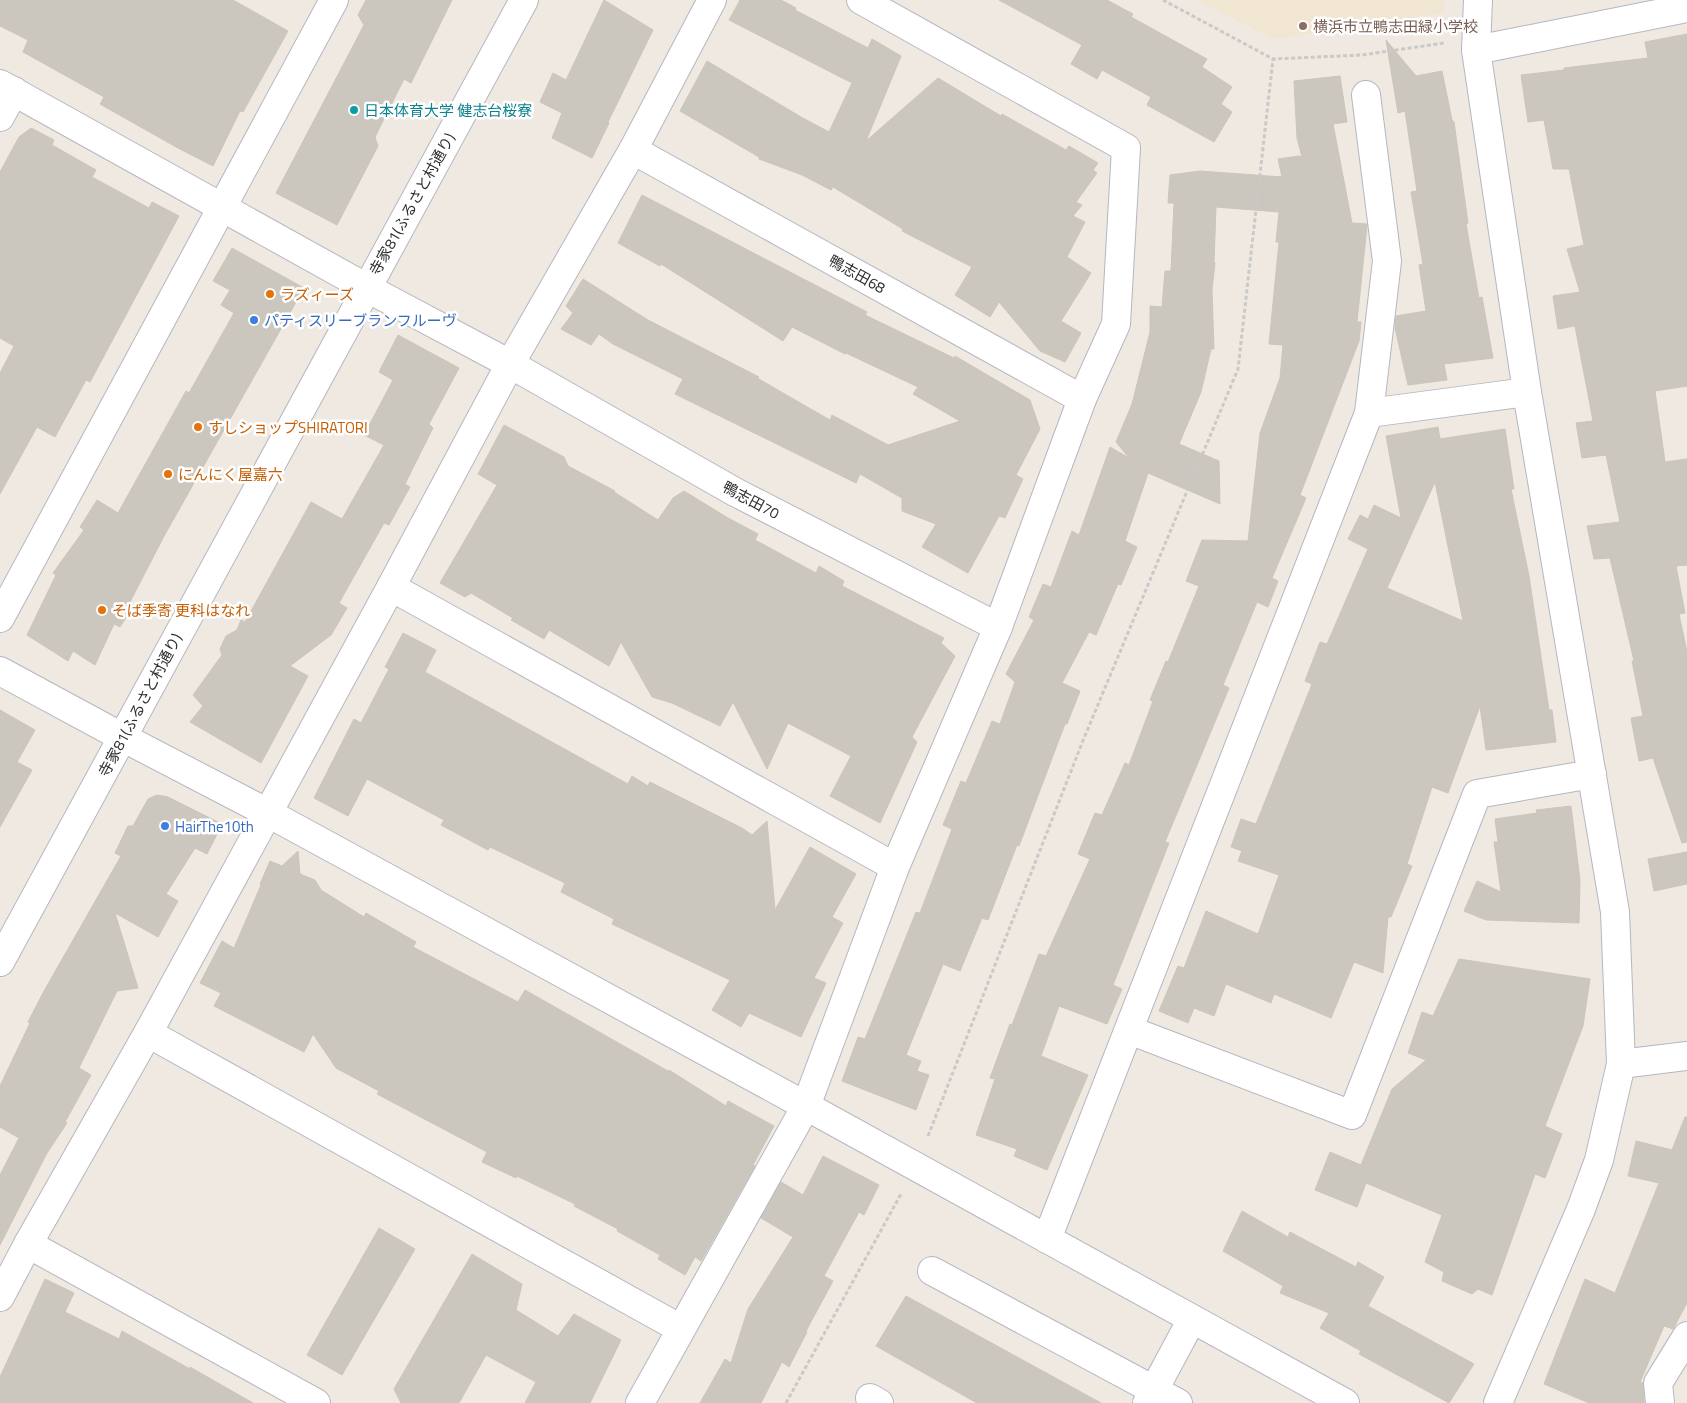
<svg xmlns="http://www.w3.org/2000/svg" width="1687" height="1403" viewBox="0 0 1687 1403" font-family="'Titillium Web','Noto Sans JP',sans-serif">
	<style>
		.education { fill: #f0e6d1 }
		.building { fill: #cbc7bf; stroke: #cbc5ba; fill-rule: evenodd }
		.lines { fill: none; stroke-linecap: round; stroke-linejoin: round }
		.street-casing { stroke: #b4b7c1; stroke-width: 30 }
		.secondary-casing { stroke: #b4b7c1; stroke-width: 30 }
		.path { stroke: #c9c9c9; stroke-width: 3; stroke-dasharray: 4 2.5; stroke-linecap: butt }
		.street { stroke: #fff; stroke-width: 28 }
		.secondary { stroke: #fff; stroke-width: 28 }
		.education-dot { fill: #8d6e63; stroke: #fff; stroke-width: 2 }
		.culture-dot { fill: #0f9aa8; stroke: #fff; stroke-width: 2 }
		.food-dot { fill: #e8710a; stroke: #fff; stroke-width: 2 }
		.shop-dot { fill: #3f7fe0; stroke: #fff; stroke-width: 2 }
		.labels { text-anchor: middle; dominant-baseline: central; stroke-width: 5; stroke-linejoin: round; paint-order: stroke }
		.education-label { font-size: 15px; fill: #785e54; stroke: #fff; text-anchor: start }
		.culture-label { font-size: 15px; fill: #0d838f; stroke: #fff; text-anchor: start }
		.street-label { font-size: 15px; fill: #2e2e2e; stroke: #fff }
		.food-label { font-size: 15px; fill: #c56008; stroke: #fff; text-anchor: start }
		.shop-label { font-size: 15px; fill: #366cbe; stroke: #fff; text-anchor: start }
	</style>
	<rect width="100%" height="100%" fill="#efe9e1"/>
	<!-- education -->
	<path class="education" d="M1198 0H1444L1443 13 1273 39Z"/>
	<!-- building -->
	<g class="building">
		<path d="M0 0H233L288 31 243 112 240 111 213 166 176 147 100 104 104 97 23 52 28 40 0 26Z"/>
		<path d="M366 0H452L411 83 404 79 375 137 378 146 337 225 276 193 364 25 358 15Z"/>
		<path d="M604 0 653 30 608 122 609 123 592 158 552 138 562 113 540 102 553 73 566 80Z"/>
		<path d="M740 0H781L796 8 795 10 868 48 872 39 901 56 866 141 938 78 1001 116 1002 114 1066 150 1069 146 1098 163 1093 170 1097 173 1076 202 1082 205 1073 216 1085 222 1067 257 1091 273 1061 321 1081 333 1065 362 1040 351 999 302 990 317 955 295 972 267 902 231 903 229 833 187 831 190 802 175 759 159V157L680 111 707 61 801 117 829 132 852 83 729 20Z"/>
		<path d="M999 0H1107L1133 14 1131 17 1207 59 1202 67 1232 87 1221 104 1232 112 1214 142 1147 105 1151 97 1102 70 1097 79 1071 64 1082 45Z"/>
		<path d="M1687 34V386L1655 391 1665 462 1687 459V565L1676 566 1685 613 1679 614 1687 652V842L1682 843 1653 758 1639 761 1631 718 1643 716 1632 661H1634L1610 558 1594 559 1587 526 1620 522 1606 455 1582 458 1576 423 1593 421 1575 326 1558 329 1553 296 1580 292 1567 249 1584 245 1569 169H1553L1544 120 1528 122 1521 75 1564 70V68L1648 58 1645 42Z"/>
		<path d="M1386 40 1416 76 1442 71 1452 120 1454 122 1468 223 1466 224 1479 298 1482 297 1493 358 1444 364 1447 380 1408 385 1395 328 1396 316 1426 311 1419 265 1423 264 1411 192 1417 191 1405 111 1398 113Z"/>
		<path d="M1340 76 1347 122 1333 124 1352 223 1367 224V226L1357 322H1361L1359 341 1300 495 1306 498 1272 578 1278 581 1268 607 1257 602 1223 685 1229 688 1165 842 1169 843 1113 985 1122 989 1107 1024 1059 1006 1041 1056 1088 1075 1047 1170 1014 1156 1017 1149 976 1135 995 1079 990 1078 1010 1024 1012 1025 1039 954 1046 956 1090 859 1078 854 1095 813 1102 815 1125 763 1129 765 1153 701 1150 700 1166 661 1168 662 1199 586 1186 581 1202 540 1248 541 1260 433 1280 378 1283 345 1269 344 1279 242H1276L1279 212 1216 207 1214 263H1215L1212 290 1214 349H1211L1201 392 1179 444 1219 461 1220 504 1148 473 1125 541 1137 547 1121 585 1118 584 1096 635 1089 632 1062 683 1080 691 1067 724H1065L1019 846 1017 845 988 920 982 918 960 971 943 964 906 1055 921 1061 917 1071 929 1075 916 1110 842 1081 858 1037 865 1039 916 912 920 913 952 829 943 825 961 781 966 783 992 721 1000 724 1015 682 1006 674 1034 620 1029 617 1043 584 1051 587 1072 531 1079 535 1110 447 1129 458 1116 442 1132 404 1150 332V306L1162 307 1165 271H1171L1174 203H1168L1170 175 1200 171 1282 177 1278 159 1299 156 1302 157 1297 138 1294 81Z"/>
		<path d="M31 128 54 140 52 145 96 170 92 177 149 208 152 202 179 216 90 382 86 380 55 437 37 427 0 494V373L14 346 0 338V172L19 137Z"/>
		<path d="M642 195 867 312 865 315 954 358 955 356 1030 400 1040 429 1016 475 1023 479 1005 518 999 516 968 573 922 547 936 524 902 511V498L860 474 856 483 675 394 683 379 613 344 599 334 591 345 561 329 573 313 566 306 583 279 648 320 759 377 757 378 830 420 832 415 888 445 960 421 913 394 918 387 846 353 845 354 792 327 783 341 661 264 660 266 618 243Z"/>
		<path d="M232 248 304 288 163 538 130 602 134 605 120 627 114 624 95 665 73 651 68 661 27 635 56 575 53 573 84 530 80 527 97 500 118 513 186 391 189 393 234 313 221 305 230 290 213 281Z"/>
		<path d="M398 335 459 368 429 424 433 428 405 484 410 487 389 525 384 523 339 603 347 608 331 635 290 666 308 676 261 763 190 722 203 706 193 695 222 655 220 649 226 636 237 630 241 620 245 622 311 502 342 519 384 445 364 435 393 380 379 372Z"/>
		<path d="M504 425 564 457 568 466 615 491 614 492 658 520 673 498 684 491 728 518 758 534 755 540 816 573 819 566 844 581 842 586 944 638 941 643 955 656 912 737 917 742 880 823 830 796 851 756 788 723 767 769 733 702 720 726 672 703 652 697 621 642 609 666 549 630 544 639 511 620 513 618 471 593 465 597 440 583 497 485 478 474Z"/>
		<path d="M1438 427 1440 439 1505 429 1514 489H1511L1529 576 1549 710H1552L1556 742 1486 750 1480 706 1448 793 1432 787 1407 864 1412 866 1391 917H1388L1383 973 1354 962 1331 1018 1274 994 1271 1003 1226 984 1214 1016 1194 1008 1188 1023 1159 1011 1178 966 1184 968 1206 911 1258 934 1279 875 1238 861 1242 851 1231 847 1241 819 1256 824 1312 684 1305 681 1320 642 1327 644 1368 549 1348 539 1360 515 1368 519 1374 505 1401 518 1386 436ZM1435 482 1463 621 1387 588Z"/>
		<path d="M403 633 436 650 425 672 628 784 632 776 648 786 650 782 742 828 752 835 767 821 775 910 810 847 856 874 832 917 843 923 814 978 826 983 801 1037 749 1013 741 1027 712 1010 730 980 612 924 614 919 561 892 565 883 490 847 488 850 441 825 444 820 367 779 348 816 314 798 354 719 361 723 389 669 385 667Z"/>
		<path d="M0 710 35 730 17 762 32 770 0 827Z"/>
		<path d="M157 795 168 797 222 824 207 854 195 848 166 894 178 901 158 937 115 913 138 988 117 991 79 1068 91 1075 65 1122 67 1123 47 1153 0 1245V1175L19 1138 0 1127V1086L30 1023 28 1022 44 991 121 856 115 853 128 826H133L148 799Z"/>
		<path d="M1571 806 1580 880 1579 923 1486 920 1464 911 1477 881 1501 892 1494 842H1498L1495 819 1537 813 1536 810Z"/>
		<path d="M298 851 300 874 315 880 321 890 364 917 366 913 416 942 413 947 518 1002 525 990 668 1071 669 1070 726 1106 728 1101 774 1126 753 1165 755 1166 701 1261 695 1257 685 1275 658 1259 660 1255 617 1231 618 1229 574 1206 575 1204 517 1176 516 1178 482 1162 487 1152 377 1094 379 1091 336 1068 313 1034 304 1052 214 1006 221 993 200 983 222 941 234 948 261 885 260 884 270 861 282 866Z"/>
		<path d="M1687 852V884L1654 891 1648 859Z"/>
		<path d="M1459 959 1590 979 1583 1026 1545 1126 1562 1134 1545 1178 1535 1174 1492 1295 1478 1289 1472 1294 1442 1281 1444 1272 1425 1262 1442 1215 1366 1183 1357 1207 1315 1190 1330 1152 1361 1165 1392 1089 1426 1060 1408 1053 1422 1012 1433 1016Z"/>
		<path d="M1685 1117H1687V1303L1673 1329 1664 1326 1640 1382 1643 1383 1644 1403H1589L1544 1384 1585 1279 1615 1293 1659 1183 1628 1176 1636 1141 1672 1150Z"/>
		<path d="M823 1156 879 1185 864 1215 859 1212 824 1276 833 1281 806 1331 807 1332 789 1367 782 1362 761 1403H700L725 1359 731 1363 748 1309 793 1237 761 1218 781 1182 803 1195Z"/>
		<path d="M1242 1211 1288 1237 1290 1232 1356 1267 1358 1262 1384 1277 1368 1306 1474 1364 1449 1403 1359 1354 1361 1351 1320 1328 1329 1313 1280 1293 1283 1286 1263 1274 1223 1251Z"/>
		<path d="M379 1228 415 1249 342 1375 307 1355Z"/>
		<path d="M472 1254 522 1284 516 1310 558 1336 574 1314 621 1340 590 1403H525L536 1382 486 1355 459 1403H401L394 1389Z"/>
		<path d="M45 1279 74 1293 65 1312 119 1339 122 1331 190 1369V1367L253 1403H0V1377Z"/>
		<path d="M906 1296 1101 1403H977L876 1346Z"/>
	</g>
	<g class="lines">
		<defs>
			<g id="street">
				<path d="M1476 50 1687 8"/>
				<path d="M0 84 367 288 510 364 735 492 998 627"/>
				<path d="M0 117 14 91"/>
				<path d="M633 150 1082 399"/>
				<path d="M1369 413 1527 392"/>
				<path d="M391 587 895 867"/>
				<path d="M0 618 334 0"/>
				<path d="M1129 1030 1352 1115 1477 794 1592 774"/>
				<path d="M148 1033 681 1329"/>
				<path d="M1621 1064 1687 1056"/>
				<path d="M1047 1239 1369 413 1387 261 1366 95"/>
				<path d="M28 1244 316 1403"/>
				<path d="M932 1271 1178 1403"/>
				<path d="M0 1297 28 1244 148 1033 391 587 510 364 633 150 712 0"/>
				<path d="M870 1398 879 1403"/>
				<path d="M640 1403 806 1106 895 867 998 627 1082 399 1116 324 1126 148 861 0"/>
				<path d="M1147 1403 1192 1319"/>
				<path d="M1660 1403 1658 1383 1687 1336"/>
			</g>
			<g id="secondary">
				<path d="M1478 0 1476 50 1495 178 1527 392 1615 912 1621 1064 1599 1160 1581 1209 1498 1403"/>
				<path d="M0 671 122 737 268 813 806 1106 1345 1403"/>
				<path d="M0 962 524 0"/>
			</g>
		</defs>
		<!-- street casing -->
		<use href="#street" class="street-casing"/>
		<!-- secondary casing -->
		<use href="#secondary" class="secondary-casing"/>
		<!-- path -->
		<g class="path">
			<path d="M1163 0 1273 59 1362 55 1444 43"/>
			<path d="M928 1136 1082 743 1238 369 1273 59"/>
			<path d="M786 1403 901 1194"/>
		</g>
		<!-- street -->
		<use href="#street" class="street"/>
		<!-- secondary -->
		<use href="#secondary" class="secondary"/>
	</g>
	<!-- markers -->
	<circle class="education-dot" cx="1303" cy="26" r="5"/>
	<circle class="culture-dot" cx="354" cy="110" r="5"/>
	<g class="food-dot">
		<circle cx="270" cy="294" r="5"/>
		<circle cx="198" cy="427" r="5"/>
		<circle cx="168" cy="474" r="5"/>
		<circle cx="102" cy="610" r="5"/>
	</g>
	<g class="shop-dot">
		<circle cx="254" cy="320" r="5"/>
		<circle cx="165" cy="826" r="5"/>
	</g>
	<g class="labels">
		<!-- education labels -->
		<g class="education-label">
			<text x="1313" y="26">横浜市立鴨志田緑小学校</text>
		</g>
		<!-- culture labels -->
		<g class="culture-label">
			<text x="364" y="110">日本体育大学 健志台桜寮</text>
		</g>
		<!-- street labels -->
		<g class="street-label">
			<text transform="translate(412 204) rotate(-61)">寺家81(ふるさと村通り)</text>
			<text transform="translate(857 274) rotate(29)">鴨志田68</text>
			<text transform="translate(751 500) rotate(28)">鴨志田70</text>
			<text transform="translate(140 705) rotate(-62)">寺家81(ふるさと村通り)</text>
		</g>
		<!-- food labels -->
		<g class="food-label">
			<text x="280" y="294">ラズィーズ</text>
			<text x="208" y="427">すしショップSHIRATORI</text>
			<text x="178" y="474">にんにく屋嘉六</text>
			<text x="112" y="610">そば季寄 更科はなれ</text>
		</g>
		<!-- shop labels -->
		<g class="shop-label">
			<text x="264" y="320">パティスリーブランフルーヴ</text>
			<text x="175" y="826">HairThe10th</text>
		</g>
	</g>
</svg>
